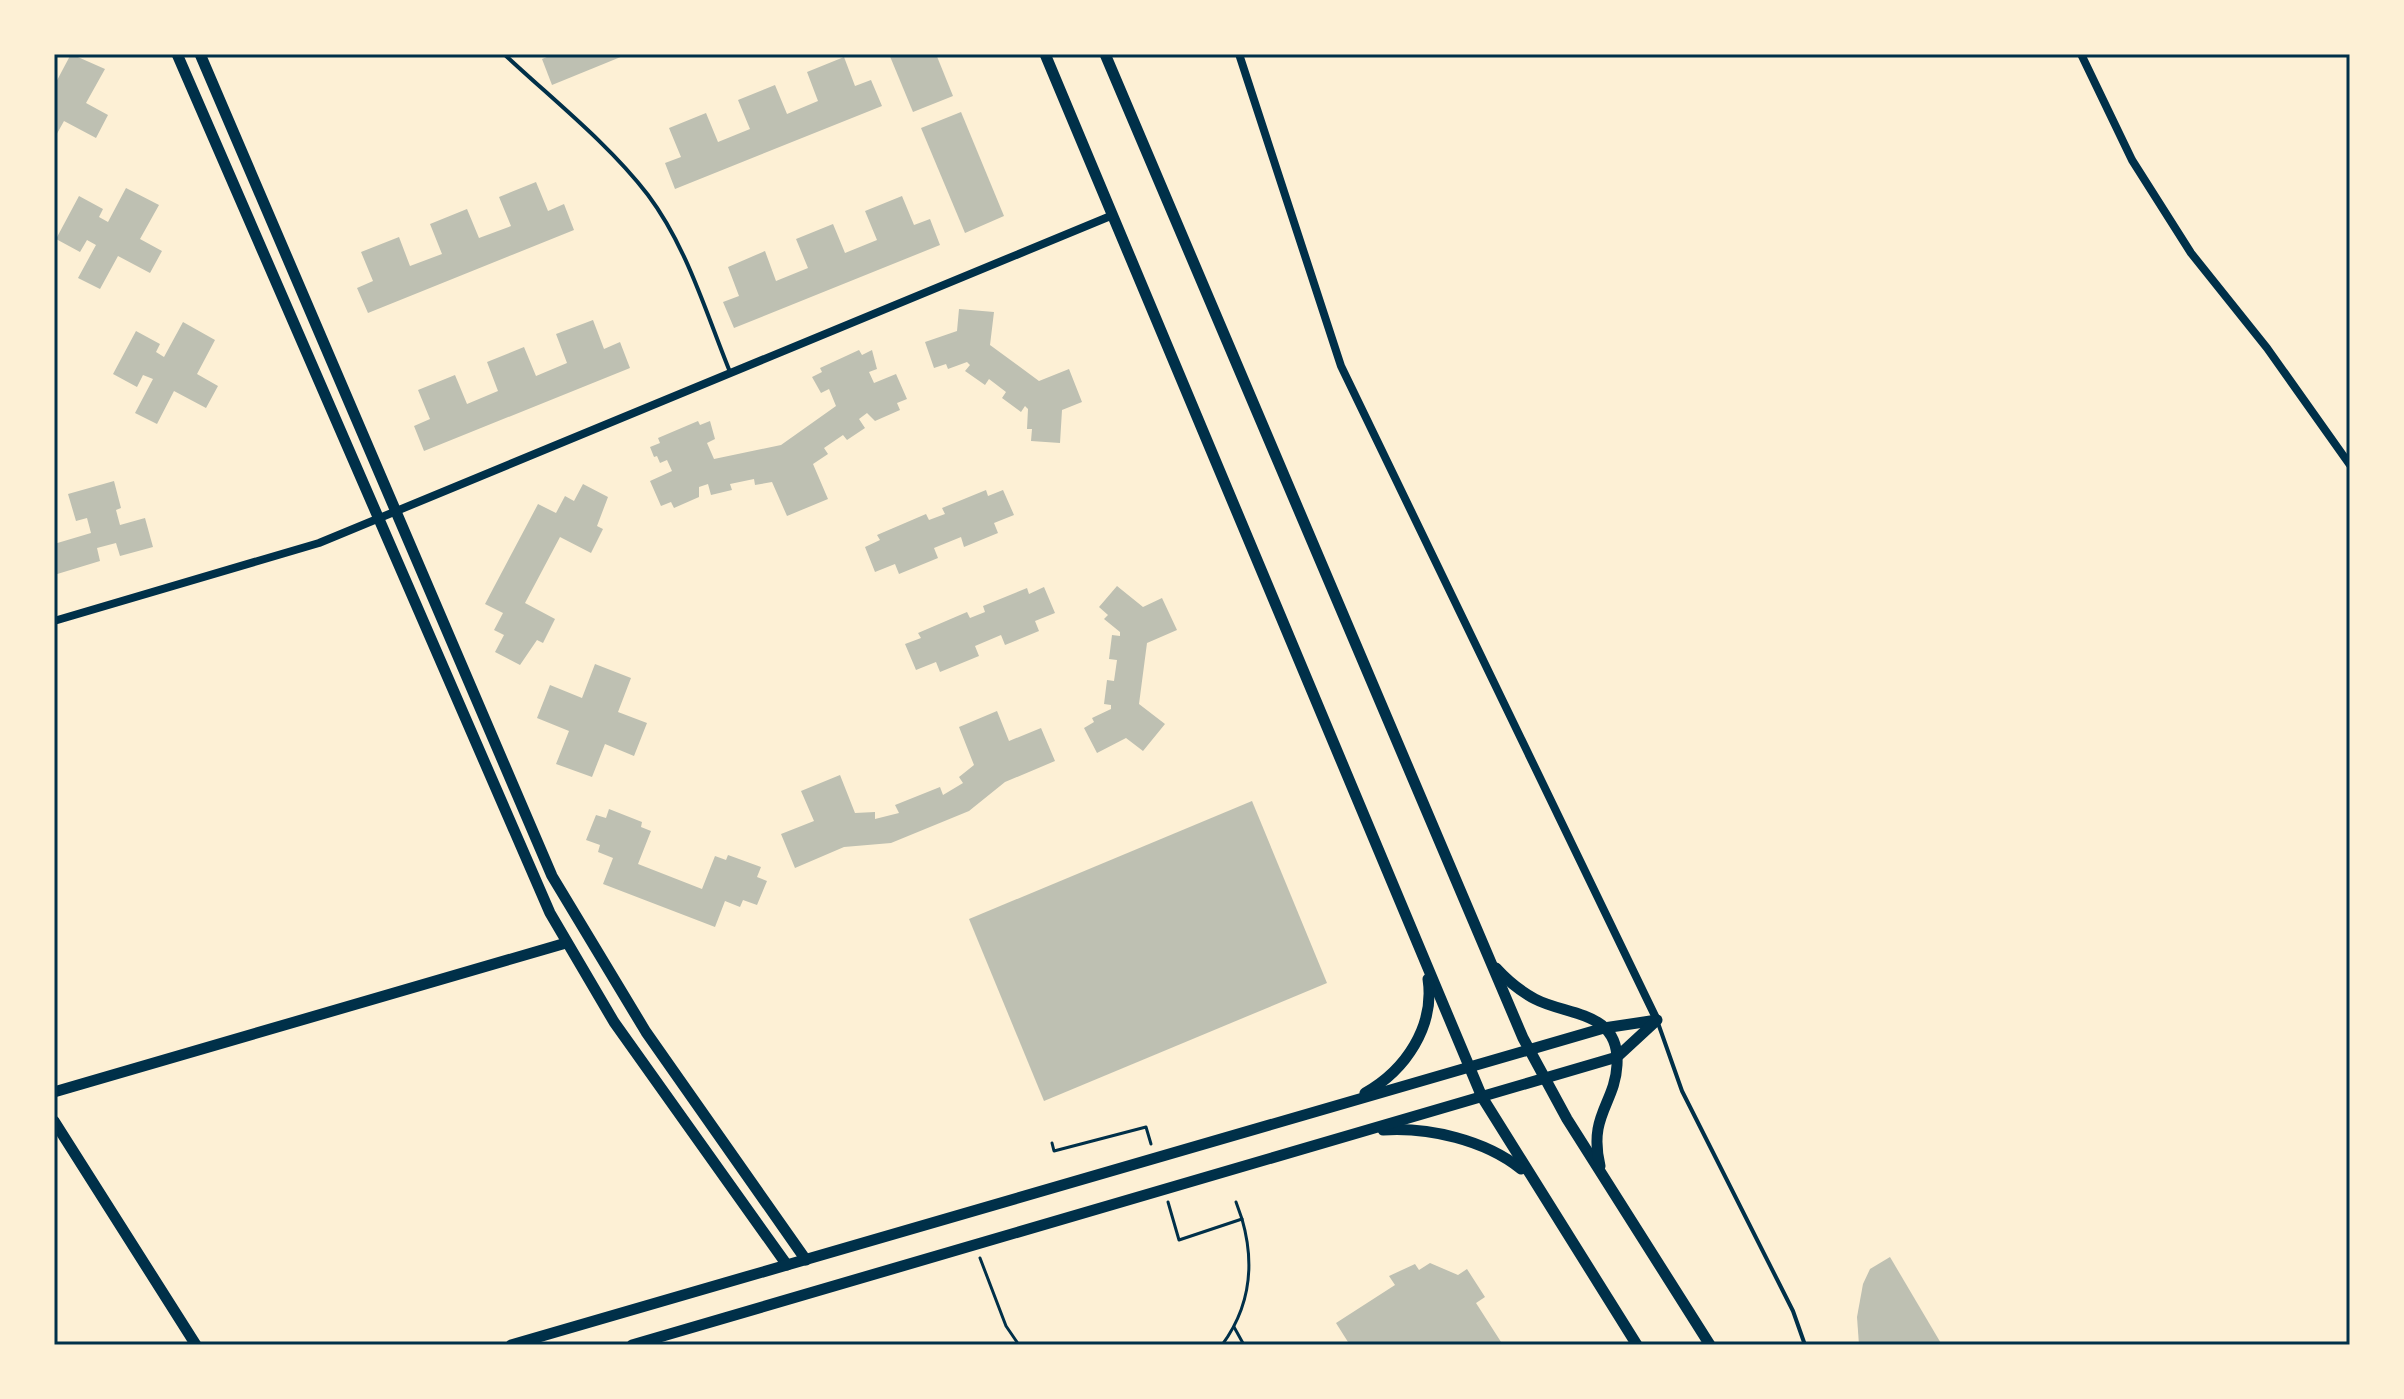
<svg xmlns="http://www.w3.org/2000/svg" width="2404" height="1399" viewBox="0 0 2404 1399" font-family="'Work Sans',sans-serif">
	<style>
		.building { fill: #bec0b2 }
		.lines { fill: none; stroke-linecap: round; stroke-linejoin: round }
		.path { stroke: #003049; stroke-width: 3 }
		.service { stroke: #003049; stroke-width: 4 }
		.minor { stroke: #003049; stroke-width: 8 }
		.tertiary { stroke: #003049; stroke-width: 11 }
		.neatline { fill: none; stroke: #003049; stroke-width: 3 }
	</style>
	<rect width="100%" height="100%" fill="#fdf0d5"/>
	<!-- building -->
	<g class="building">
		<path d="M71 54 105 69 86 103 108 115 96 138 64 121 54 139V86Z"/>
		<path d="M554 54H628L552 85 542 59Z"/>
		<path d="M889 54H936L953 96 913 112Z"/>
		<path d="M844 57 855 86 871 80 882 106 675 189 665 163 681 157 669 128 706 113 718 142 750 129 738 100 775 85 787 114 818 101 807 72Z"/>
		<path d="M961 112 1004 216 965 233 921 128Z"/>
		<path d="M536 182 548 211 564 204 574 230 368 313 357 288 373 281 361 252 399 237 410 266 442 254 430 224 467 209 479 238 511 226 499 197Z"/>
		<path d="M126 188 159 205 140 239 162 251 150 273 118 256 100 289 78 278 96 245 87 240 80 252 56 239 79 196 103 209 99 217 108 222Z"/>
		<path d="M902 196 914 225 930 219 940 245 734 328 723 302 739 296 728 267 765 251 776 281 808 268 796 239 833 224 845 253 877 240 865 211Z"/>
		<path d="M959 309 994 312 990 345 1039 381 1069 369 1082 402 1062 410 1060 443 1031 441 1032 429H1027L1028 409 1025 406 1021 412 1002 398 1006 392 989 379 985 385 965 371 970 365 967 362 948 369 946 364 934 368 925 342 957 331Z"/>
		<path d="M593 320 604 349 620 342 630 368 424 451 414 426 430 419 418 390 455 375 467 404 498 391 487 362 524 347 536 376 567 363 556 334Z"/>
		<path d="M183 322 215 340 197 374 218 386 206 408 174 391 157 424 135 413 153 379 143 375 137 387 113 374 136 331 160 344 156 352 164 357Z"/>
		<path d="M859 350 862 355 872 350 877 369 869 372 874 383 896 374 907 399 897 403 900 410 875 421 867 413 859 419 865 428 847 440 843 435 824 448 828 454 813 464 828 499 787 516 772 482 755 485 754 479 730 484 732 490 711 495 708 484 699 487V497L674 508 671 502 661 506 650 481 672 471 667 460 660 463 657 456 654 457 650 447 660 443 658 438 698 421 700 425 710 421 715 439 707 443 714 459 781 445 836 406 829 389 821 393 812 377 822 372 820 368Z"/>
		<path d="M114 481 121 508 116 510 120 525 145 518 153 547 120 556 116 543 97 548 100 561 54 575V544L91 533 87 518 76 521 68 494Z"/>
		<path d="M583 484 608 497 597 526 603 529 591 553 560 537 525 603 555 619 543 643 537 640 520 665 495 652 504 635 494 630 503 613 485 604 538 504 556 513 565 496 574 501Z"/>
		<path d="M986 490 988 496 1003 490 1014 515 994 523 998 533 964 547 961 537 934 548 938 558 899 574 895 564 875 572 865 547 880 540 877 535 926 514 929 520 945 514 942 508Z"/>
		<path d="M1117 586 1143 607 1162 598 1177 630 1147 643 1139 704 1165 724 1143 751 1126 738 1097 753 1084 728 1094 722 1092 718 1111 709V705L1104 704 1107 680 1114 681 1117 660 1109 659 1112 635 1120 636V632L1104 619 1108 615 1099 607Z"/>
		<path d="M1044 587 1055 613 1035 621 1039 631 1005 645 1001 635 975 646 979 656 940 672 936 662 916 670 905 644 921 638 918 633 967 612 970 618 985 612 983 606 1027 588 1029 594Z"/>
		<path d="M595 664 631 678 618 712 647 723 634 756 605 744 592 777 556 764 569 731 537 718 550 685 582 698Z"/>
		<path d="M997 711 1009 741 1041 728 1055 761 1005 782 969 811 891 843 844 847 795 868 781 834 814 821 801 791 840 775 855 813 875 812V819L899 813 895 805 940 787 943 795 963 783 959 777 974 765 959 727Z"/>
		<path d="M1252 801 1327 983 1044 1101 969 919Z"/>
		<path d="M609 809 642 822 641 827 651 831 638 864 702 889 715 856 726 860 728 855 761 867 757 877 767 881 757 905 743 900 740 907 725 901 715 927 603 884 613 858 598 852 600 845 586 840 596 815 606 818Z"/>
		<path d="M1890 1257 1942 1345H1859L1857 1317 1863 1284 1870 1269Z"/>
		<path d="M1430 1263 1458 1275 1467 1269 1485 1297 1476 1303 1503 1345H1344L1348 1342 1336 1323 1395 1285 1389 1276 1415 1264 1419 1270Z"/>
	</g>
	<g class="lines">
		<!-- path -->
		<g class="path">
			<path d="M1052 1143 1054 1151 1146 1127 1151 1144"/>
			<path d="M1168 1202 1179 1240 1242 1219 1236 1202"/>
			<path d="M980 1258 1006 1326 1019 1345"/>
			<path d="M1234 1327 1244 1345"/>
			<path d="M1222 1345C1250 1307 1255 1264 1242 1219"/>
		</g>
		<!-- service -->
		<g class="service">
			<path d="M504 54C552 99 608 143 648 195 687 247 706 313 730 372"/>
			<path d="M1658 1023 1682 1091 1793 1311 1805 1345"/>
		</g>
		<!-- minor -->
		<g class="minor">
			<path d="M1239 54 1341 366 1657 1020"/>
			<path d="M2081 54 2132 160 2191 253 2267 348 2350 465"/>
			<path d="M54 621 319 543 1113 215"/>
		</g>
		<!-- tertiary -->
		<g class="tertiary">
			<path d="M177 54 550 913 614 1022 787 1265"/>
			<path d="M200 54 552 876 646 1032 806 1260"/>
			<path d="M1045 54 1482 1097 1637 1345"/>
			<path d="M1105 54 1523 1038 1567 1119 1710 1345"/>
			<path d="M1496 968C1507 980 1520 991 1535 999 1567 1016 1620 1010 1617 1065 1615 1104 1588 1115 1600 1166"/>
			<path d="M54 1092 566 943"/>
			<path d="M1365 1093C1406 1070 1435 1026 1428 979"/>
			<path d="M54 1121 196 1345"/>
			<path d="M1383 1130C1429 1127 1485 1140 1521 1169"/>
			<path d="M511 1345 1604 1028 1657 1020"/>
			<path d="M632 1345 1617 1057 1656 1021"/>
		</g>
	</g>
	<!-- border -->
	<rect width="2404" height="1399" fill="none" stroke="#fdf0d5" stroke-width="112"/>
	<rect x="56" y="56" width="2292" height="1287" class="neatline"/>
</svg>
